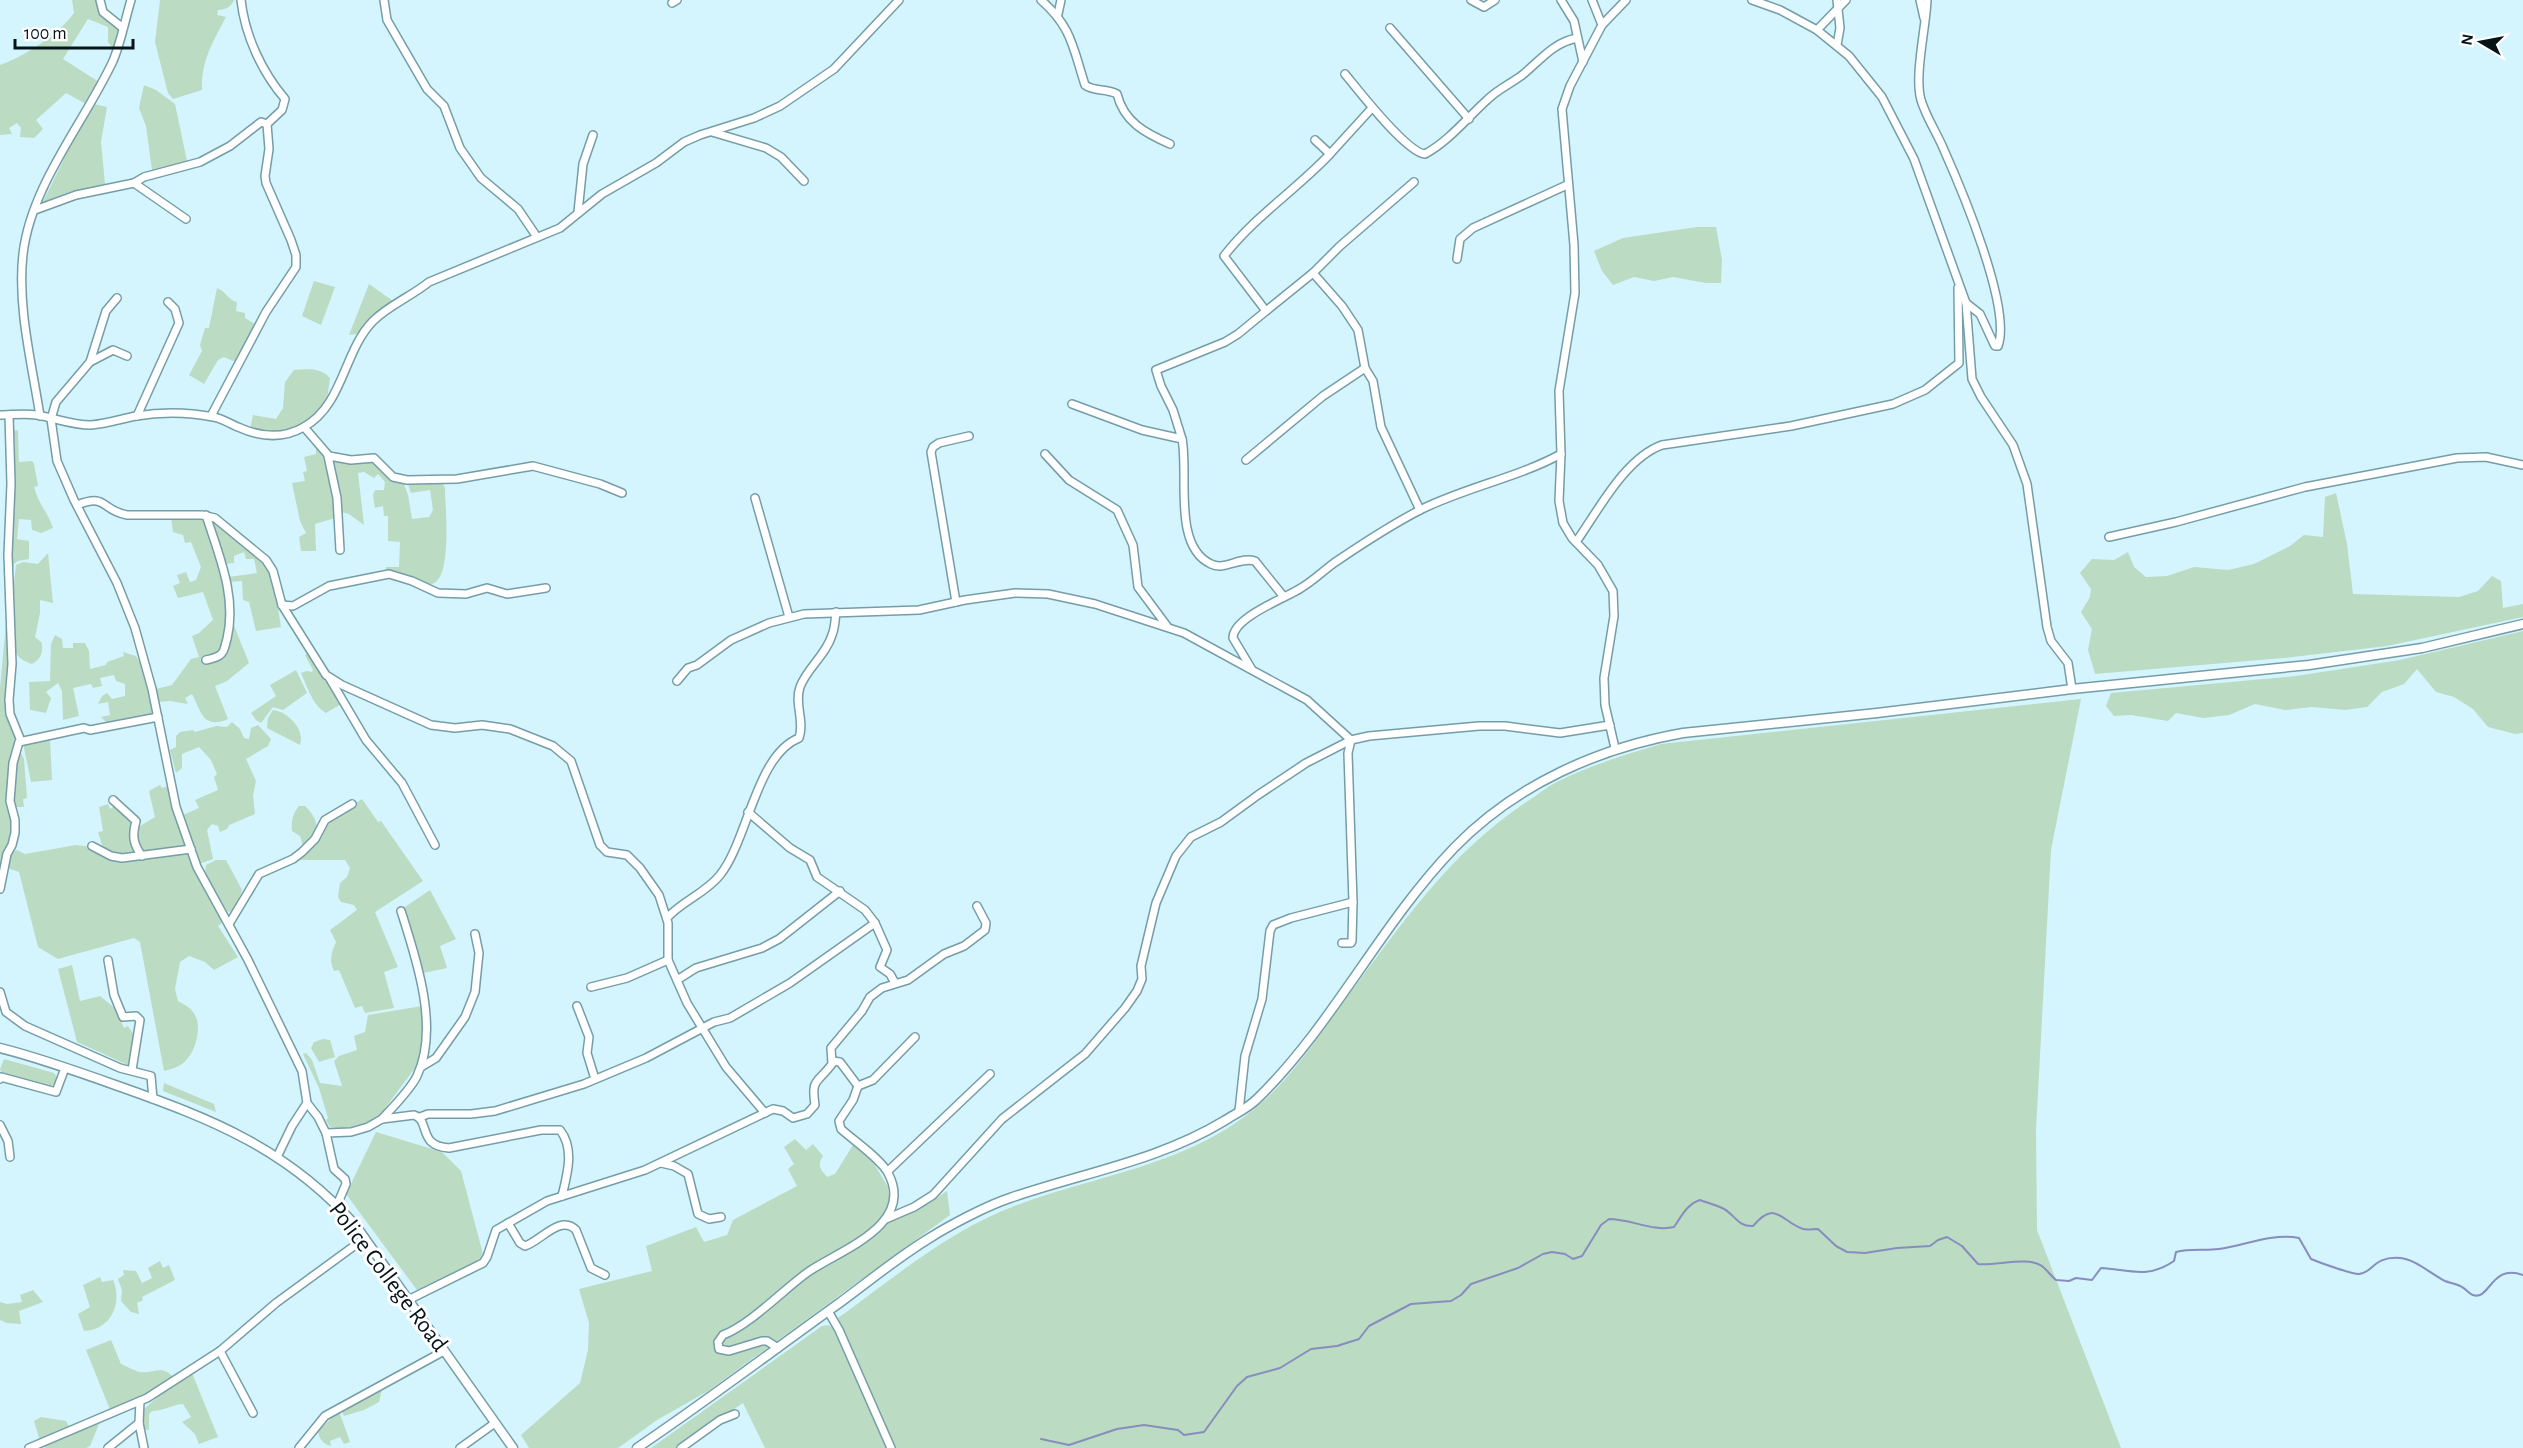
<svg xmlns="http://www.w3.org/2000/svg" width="2523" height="1448" viewBox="0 0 2523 1448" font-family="'Alegreya Sans',sans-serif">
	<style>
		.green { fill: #bbdbc3 }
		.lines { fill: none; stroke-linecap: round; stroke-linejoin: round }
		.stream { stroke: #878dbd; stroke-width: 2 }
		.minor-casing { stroke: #759da7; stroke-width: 10 }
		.tertiary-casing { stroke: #759da7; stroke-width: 11 }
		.minor { stroke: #fff; stroke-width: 7 }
		.tertiary { stroke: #fff; stroke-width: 8 }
		.labels { text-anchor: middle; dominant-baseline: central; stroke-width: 6; stroke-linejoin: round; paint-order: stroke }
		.street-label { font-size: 24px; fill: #051418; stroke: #fff }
	</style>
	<rect width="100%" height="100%" fill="#d4f5fe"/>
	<!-- green -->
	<g class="green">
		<path d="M72 0H98L102 15 120 30 115 51 108 42V27L88 19 63 59 99 82 86 104 66 93 36 120 43 129 34 138 20 137 21 128 17 123 9 128 12 134 0 135V65C24 57 60 33 74 13Z"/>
		<path d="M160 0H234C231 7 225 10 218 10L217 15 226 17C213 42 201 60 202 90L173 99 168 93 155 42Z"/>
		<path d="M144 85 156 90 175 104 187 161 152 170 146 126 139 108Z"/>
		<path d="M94 104 107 107 101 142 105 184 69 192 43 202 79 128Z"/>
		<path d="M1697 227H1716L1722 260 1721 283H1706L1673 277 1654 281 1634 277 1613 285 1602 271 1594 251 1623 238Z"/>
		<path d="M314 281 335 287 321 325 302 316Z"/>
		<path d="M369 284 393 301 381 308 357 334 349 335Z"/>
		<path d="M217 288C226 291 228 300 237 302L236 311 245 313V318L258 326 238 363 224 357 218 360 204 384 189 375 202 351 200 345 205 328H209Z"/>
		<path d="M294 370C307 369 321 367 330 378L327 400 314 415 300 425 285 432 273 433 250 429 253 415 276 419 283 408 285 382Z"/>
		<path d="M18 430 19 462 32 461 34 464 38 486 34 487C38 503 48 513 53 528L41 533 32 530 31 520 19 519 17 539 29 541V559L18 561 14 564 11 580 12 439 13 431Z"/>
		<path d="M316 446 329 465 335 518 315 524 316 551H301L299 537 306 533 300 521 292 483 305 481 303 472 307 471 304 457 316 454Z"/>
		<path d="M331 461 372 462 403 482 408 495 412 519 429 517 433 510 430 490 411 493 407 481H441L445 488C445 505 453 582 431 584 426 585 422 581 418 579 408 575 396 574 386 572V567H399L400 542 388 541V516H384L383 506 375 508 373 495 375 490H384L385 482 378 474 374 478 364 472 358 473 364 525 349 514 341 512 337 477Z"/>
		<path d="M2336 493 2347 544 2353 594 2459 597 2478 591 2492 576 2501 581 2503 608 2523 604V617L2387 646 2283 658 2095 674 2088 650 2092 629 2081 612 2090 597 2091 589 2080 573 2092 559 2114 560 2128 552 2134 567 2146 577 2167 576 2194 567 2228 570 2254 564 2290 546 2304 535 2323 537 2325 497Z"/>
		<path d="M200 517 205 520 221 570 231 618 249 663 227 681 215 686 228 719C203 730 201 711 192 694L185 698 188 704 170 701 159 702 156 689 172 685 191 659 199 657 192 636 199 633 213 620 203 592 178 598 173 586 180 583 177 575 186 572 190 582 196 580 201 567 191 542 185 543 183 535 173 532 171 518Z"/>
		<path d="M208 517 215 519 266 565 273 576 281 627 256 631 249 602 243 600 242 581 229 582 228 577 257 573 254 559H246L244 552 234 556V563L224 564Z"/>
		<path d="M48 553 53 603 40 600V613L35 637 42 643C43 653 41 659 32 664 27 662 20 660 17 654 7 639 14 584 16 565L23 562 38 564Z"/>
		<path d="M7 612 10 660 8 683 17 740 13 835 0 873V688Z"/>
		<path d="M2523 631V733L2515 734 2488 727 2473 709 2454 697 2436 692 2417 669 2404 684 2382 692 2367 707 2345 710 2312 707 2285 710 2255 704 2229 715 2203 718 2176 713 2168 721 2131 715 2114 716 2106 706 2111 693 2296 676 2400 660Z"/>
		<path d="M55 635 62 639 63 648H73V643H85L89 651 90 669 106 665 107 662 124 656 123 652 136 656 140 663 153 713 150 715 107 723 101 717 110 715 108 702 98 704 102 696 107 693 112 699 125 696V684L116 681 114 675 100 678 102 686 93 688 91 684 73 688 79 716 63 720 62 691 58 683 46 692 51 698 46 713 30 710 29 682 50 681 51 644Z"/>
		<path d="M310 652 341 704 326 713C313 706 307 686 301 673L307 671 312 672 313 670 305 655Z"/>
		<path d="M296 670 307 693 283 710 273 707 261 723 256 720 251 713 276 696 270 685Z"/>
		<path d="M2081 699 2051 850 2036 1130 2037 1230 2121 1448H895L838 1318C895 1277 951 1229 1017 1205 1100 1174 1190 1165 1259 1105 1294 1075 1320 1034 1347 997 1403 923 1449 853 1528 801 1540 793 1551 784 1563 779 1595 764 1627 754 1661 744Z"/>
		<path d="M273 710C288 712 305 729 300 745L267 728 268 718Z"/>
		<path d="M232 722 240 729 244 738 249 739 251 728 258 725 271 739 268 746 246 759 256 781 253 795 255 814 229 825 227 829 220 832 218 826 212 824 207 830 213 859 199 864 183 815 199 808 195 800 218 790 214 777 217 774 211 760 199 747 182 754V768L176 773 170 750 176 747V736L180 732 193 730 195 732 216 726 227 727Z"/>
		<path d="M50 739 52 780 31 782 23 743Z"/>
		<path d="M18 747 24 759 27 798 23 799 24 807H15L13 805Z"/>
		<path d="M160 785 162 788 169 786 185 845 142 852 137 845V828L155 817 149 791Z"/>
		<path d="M362 799 378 822 381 821 423 881 375 912 398 967 384 972 394 1008 365 1013 362 1006 355 1008 339 970 334 971C329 961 331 953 336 942L330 930 357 910 354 905 341 902 338 897 340 883 347 877 350 868 345 860H297L317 841 325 823Z"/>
		<path d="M108 804 110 809 116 805 133 822C131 834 129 844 138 854L118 856 103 848 98 832 103 831 99 807Z"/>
		<path d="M299 806H305C319 819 323 836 303 846L300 836 292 831C291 821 293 813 299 806Z"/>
		<path d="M76 845 93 847 108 856 186 852 222 923 218 926 238 957 214 970 205 962 189 956 180 962 175 989 178 1001C183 1004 190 1007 193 1012 204 1025 195 1055 182 1064 177 1068 170 1069 164 1071L140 942 134 938 58 959 38 947 19 872 7 868 11 852 17 850 25 854Z"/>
		<path d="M216 860H226L242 890 235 909 230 912 227 911 205 873 206 865Z"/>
		<path d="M430 890 456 939 440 946 447 968 423 973 402 909Z"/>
		<path d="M72 965 80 1001 100 996 115 1008 124 1028 128 1026 134 1035 130 1066 77 1042 58 969Z"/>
		<path d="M422 1006V1046L418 1064 377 1119 344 1129 330 1127 326 1120 328 1118 319 1088 303 1054 306 1053 312 1060 320 1083 342 1086 334 1061 339 1056 357 1050 354 1036 365 1032 368 1015Z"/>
		<path d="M323 1039 330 1040 335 1057 319 1062 311 1048 314 1042Z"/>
		<path d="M4 1059 54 1073 57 1077 56 1082 49 1088 2 1075 0 1069Z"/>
		<path d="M164 1083 214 1104 216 1112 163 1091Z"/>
		<path d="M376 1132 442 1152 461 1171 483 1254 478 1261 417 1290 346 1194Z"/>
		<path d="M795 1139 806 1150 813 1144 823 1156C817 1166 820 1169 827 1177L835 1174 853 1145 873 1162 888 1187 892 1221 918 1210 947 1191 950 1215 708 1391 657 1420 618 1448H529L521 1435 580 1383 588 1350 589 1323 579 1289 652 1271 646 1246 696 1227 704 1242 727 1235 733 1220 797 1186 788 1169 794 1164 784 1147Z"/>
		<path d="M160 1261 163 1268 169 1265 175 1280 142 1297 143 1300 137 1303 139 1314 131 1312 121 1301 122 1290 118 1279 124 1275 123 1270 136 1271 142 1283 152 1278 148 1268Z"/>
		<path d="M100 1277 102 1282 113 1280C123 1303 111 1330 84 1331L78 1314 90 1307 83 1285Z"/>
		<path d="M33 1290 43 1302 19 1311 21 1324 7 1323 0 1320V1302L7 1304 22 1302 20 1295Z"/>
		<path d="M828 1325 832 1327 838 1337 886 1448H765L743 1403 677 1448H651L822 1326Z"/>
		<path d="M111 1340 121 1364C127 1366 134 1371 140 1372 153 1374 162 1364 173 1377L142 1398 111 1412 86 1350Z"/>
		<path d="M192 1373 218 1437 199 1444 195 1434 182 1422 191 1417 183 1404C171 1405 163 1411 152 1411L149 1414V1430L142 1429 144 1409 169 1387Z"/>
		<path d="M382 1389 379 1402 364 1410 344 1416 342 1411Z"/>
		<path d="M339 1411 350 1442 344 1444 340 1437 330 1441 331 1446C323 1444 319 1439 318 1431Z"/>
		<path d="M41 1417 66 1421 70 1428 40 1441 34 1421Z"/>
		<path d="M99 1424 90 1446 86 1448H45V1446L85 1427Z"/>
	</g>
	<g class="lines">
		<!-- stream -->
		<path class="stream" d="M1041 1439 1069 1445 1117 1429 1144 1425 1178 1430 1184 1435 1204 1432 1237 1386 1247 1377 1280 1368 1311 1349 1337 1346 1359 1339 1369 1326 1411 1304 1451 1301 1461 1295 1471 1284 1518 1268 1543 1254 1552 1252 1565 1254 1573 1259 1582 1256 1601 1225 1609 1219C1631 1219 1653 1232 1674 1227 1681 1217 1687 1204 1700 1200 1708 1203 1716 1205 1724 1209 1735 1215 1738 1227 1753 1226 1776 1199 1780 1221 1803 1229 1807 1230 1813 1229 1818 1229L1836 1246 1847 1252 1865 1253 1897 1248 1930 1246 1938 1240 1947 1237 1962 1246 1978 1264C1996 1266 2028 1256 2042 1266 2047 1270 2051 1276 2056 1280L2069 1281 2076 1278 2092 1280 2101 1268C2130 1270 2148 1279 2174 1261L2176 1252C2191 1248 2204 1251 2219 1249 2246 1245 2272 1233 2299 1238L2311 1259C2318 1262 2354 1275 2359 1274 2373 1273 2373 1256 2400 1258 2415 1259 2431 1274 2445 1281 2450 1283 2457 1284 2462 1287 2466 1289 2469 1294 2473 1295 2490 1301 2491 1263 2523 1275"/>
		<defs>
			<g id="minor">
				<path d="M100 0 103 12 123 28"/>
				<path d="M241 0C245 36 262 72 285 99L282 110 267 124"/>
				<path d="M384 0 387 20 427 89 444 106 460 148 481 178 518 209 537 237"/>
				<path d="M1041 0C1072 27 1073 48 1085 85 1094 92 1106 88 1117 94 1124 122 1145 133 1170 144"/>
				<path d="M1471 0 1484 7 1495 0"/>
				<path d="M1561 0 1574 21 1583 62"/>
				<path d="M1592 0 1602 25"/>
				<path d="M1752 0 1780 10 1817 30 1849 56 1882 97 1914 159 1966 303 1972 379 1981 397 2013 445 2027 484 2047 627 2051 641 2068 663 2072 689"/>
				<path d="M1837 0 1840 28 1837 45"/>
				<path d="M1920 0 1924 18"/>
				<path d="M1927 0C1926 27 1914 76 1921 100 1926 117 1937 133 1944 150 1961 188 2012 308 1998 346H1995L1993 342 1980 314 1966 303"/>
				<path d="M672 3 677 0"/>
				<path d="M1058 14 1061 0"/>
				<path d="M1390 28 1469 119"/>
				<path d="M1817 30 1846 0"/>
				<path d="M1345 74C1359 91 1406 152 1425 154 1449 141 1467 118 1487 100 1497 90 1510 84 1521 76 1540 61 1552 43 1577 38"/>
				<path d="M712 132 766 148 781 157 804 181"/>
				<path d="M1315 140 1330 154 1372 108"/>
				<path d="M1330 154C1296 190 1254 217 1224 256L1266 311 1313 273 1340 246 1414 182"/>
				<path d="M134 183 186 219"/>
				<path d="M35 210 76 195 134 183 144 177 200 162 230 146 261 122 267 124 269 149 265 176 266 183 291 240 296 255V267L266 312 211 416"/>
				<path d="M578 212 583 164 593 135"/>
				<path d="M1457 259 1460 239 1473 228 1567 185"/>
				<path d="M1313 273 1342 306 1358 330 1365 368 1373 381 1381 427 1420 510"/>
				<path d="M117 298 106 311 90 362 56 402 51 419 57 461 74 500 117 583 135 628 152 689 176 807 197 867 248 960 302 1071 307 1103 292 1126 277 1157"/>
				<path d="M90 362 113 350 127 356"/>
				<path d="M1072 404 1142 430 1182 439C1189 474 1172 546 1211 564 1225 571 1240 556 1255 561L1284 597"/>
				<path d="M0 415C12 415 25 413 37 415 55 418 72 425 91 425 106 424 121 419 136 416 161 412 187 412 213 417 222 418 230 424 238 427 260 437 283 439 304 427 344 404 343 352 373 321 389 305 412 296 429 282L560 228 602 194 656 163 684 142 700 135 754 118 780 106 834 69 899 0"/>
				<path d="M9 415 11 484 8 555 12 664 9 700 10 714 21 741"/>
				<path d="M40 416C32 364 17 307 23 254 31 185 84 123 113 61 121 42 125 20 131 0"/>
				<path d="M137 416 179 323 175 309 168 302"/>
				<path d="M304 427 329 456 351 460 374 458 393 477 407 480 457 479 533 466 600 484 622 493"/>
				<path d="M1182 439 1173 410 1161 386 1156 370 1225 342 1238 334 1266 311"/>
				<path d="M1045 454 1069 480 1117 510 1133 545 1138 587 1167 626"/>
				<path d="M328 456 337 498 340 550"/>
				<path d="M1246 460 1323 396 1365 368"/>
				<path d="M755 498 789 617"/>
				<path d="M77 505C108 493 100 510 127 515H202L215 518 266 560 273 571 282 605 326 675 342 685 431 725 455 728 482 725 510 729 553 746 571 761 600 845 607 852 627 855 640 868 659 895 668 923V960L687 1003 726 1067 765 1113"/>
				<path d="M206 515C219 556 237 596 227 639 225 644 225 652 220 655 216 658 210 659 206 660"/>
				<path d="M2109 537 2176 522 2305 487 2457 458 2486 457 2523 465"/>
				<path d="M1576 542C1598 511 1625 458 1662 445L1791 426 1893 404 1925 390 1959 363 1958 288"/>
				<path d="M956 602 931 452 933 447 939 443 969 436"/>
				<path d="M282 605 293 606 329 586 389 574 412 581 438 593 466 594 487 588 507 594 546 588"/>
				<path d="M1251 668 1233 638C1233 617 1286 598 1301 588 1313 581 1323 571 1334 563 1359 546 1393 524 1420 510 1466 487 1517 478 1561 454"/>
				<path d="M330 679 366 740 402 783 435 845"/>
				<path d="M677 681 688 668 697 665 731 640 769 623 804 614 919 610 965 600 1015 593 1048 594 1095 604 1184 633 1307 700 1351 740"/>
				<path d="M1351 740 1348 753 1353 902"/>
				<path d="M1615 748 1605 705 1604 678 1614 616 1613 591 1598 565 1572 538 1563 523 1559 501 1561 454 1559 391 1575 293 1574 245 1562 109 1570 86 1602 25 1626 0"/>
				<path d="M113 800 136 821C132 836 133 844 142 856"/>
				<path d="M748 812 790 848 810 860 817 877 865 910 875 923 887 950 880 967 890 974 895 983"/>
				<path d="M92 846 111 856 122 858 191 849"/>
				<path d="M0 889 7 854 12 845 15 833V820L10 801 13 763 19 742 84 728 90 730 158 717"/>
				<path d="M667 918C682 901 706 893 720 875 748 840 756 755 799 738 805 721 794 704 800 687 807 668 826 655 832 635 835 628 835 620 836 612"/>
				<path d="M229 924 259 874 293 859 302 852 315 839 325 820 352 804"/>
				<path d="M108 960 114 995 123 1017 136 1016 140 1020 132 1070"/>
				<path d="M677 980 696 968 762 948 779 939 840 891"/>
				<path d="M591 987 627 978 668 960"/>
				<path d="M0 992 6 1012 25 1026 120 1068 151 1076 153 1099"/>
				<path d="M577 1006 589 1037 587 1053 595 1079"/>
				<path d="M833 1061 840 1062 858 1086"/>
				<path d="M421 1067 436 1058 465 1017 475 992 479 953 475 934"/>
				<path d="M0 1079 1 1077 56 1092 65 1068"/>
				<path d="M307 1103 318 1117 326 1133 351 1132 368 1127 382 1119 414 1115C431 1121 417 1146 449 1148L541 1130H560C575 1149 567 1175 562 1196"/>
				<path d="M1239 1111 1245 1056 1262 999 1270 931 1273 925 1291 918 1353 902 1352 941 1351 943H1342"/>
				<path d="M420 1117 428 1114H471L495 1111 584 1084 646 1058 714 1022 730 1018 790 983 875 923"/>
				<path d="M382 1119C392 1108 411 1089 417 1076 440 1028 416 958 401 911"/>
				<path d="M0 1125 8 1141 10 1157"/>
				<path d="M326 1133 334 1169 345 1179 346 1184 337 1205"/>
				<path d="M661 1163 674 1166 688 1174 698 1214 709 1219 721 1217"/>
				<path d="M888 1171 990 1074"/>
				<path d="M886 1219 914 1207 933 1195 1002 1119 1085 1054 1125 1008 1137 991 1142 979 1141 966 1156 903 1176 856 1191 837 1221 822 1258 795 1306 763 1351 740 1369 736 1479 726H1505L1560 733 1610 725"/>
				<path d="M508 1223 520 1243 525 1246C541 1241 560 1214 576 1230L591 1268 605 1275"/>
				<path d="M408 1300 483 1263 487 1257 496 1230 547 1201 645 1170 773 1109 783 1111 793 1118 807 1114 815 1105C811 1078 817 1084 832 1064L831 1048 862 1011 870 997 882 988 908 980 944 954 964 946 985 930 986 923 977 906"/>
				<path d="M828 1311 839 1330 891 1448"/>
				<path d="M778 1348 767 1341H762L729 1351 719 1349 718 1342 723 1335C751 1324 783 1290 808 1272 840 1250 916 1225 888 1173 881 1159 853 1140 841 1129L839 1121 853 1100 858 1086 873 1080 915 1037"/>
				<path d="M220 1351 253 1413"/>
				<path d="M140 1401 139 1423 144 1448"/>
				<path d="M29 1448 147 1398 220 1351 276 1303 365 1238"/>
				<path d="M108 1448 139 1423"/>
				<path d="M299 1448 325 1416 444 1351"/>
				<path d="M460 1448 495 1423"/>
				<path d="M681 1448 720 1420 735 1414"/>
			</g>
			<g id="tertiary">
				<path d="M0 1048C40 1058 79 1072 118 1086 212 1119 288 1149 356 1226L513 1448"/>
				<path d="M637 1448C705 1402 771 1352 838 1304 868 1282 897 1258 928 1239 950 1225 986 1206 1010 1198 1082 1173 1158 1161 1224 1121 1235 1114 1248 1108 1257 1099 1333 1025 1380 925 1454 848 1515 785 1598 748 1683 733L1877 713 2072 689 2309 665 2422 648 2523 624"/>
			</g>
		</defs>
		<!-- minor casing -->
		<use href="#minor" class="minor-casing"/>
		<!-- tertiary casing -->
		<use href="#tertiary" class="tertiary-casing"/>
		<!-- minor -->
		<use href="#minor" class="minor"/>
		<!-- tertiary -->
		<use href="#tertiary" class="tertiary"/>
	</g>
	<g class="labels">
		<!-- street labels -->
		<g class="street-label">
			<text transform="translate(388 1277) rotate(53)">Police College Road</text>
		</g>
	</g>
	<!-- north arrow -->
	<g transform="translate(2481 42) rotate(280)" stroke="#ffffff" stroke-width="4.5" paint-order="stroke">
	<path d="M0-4.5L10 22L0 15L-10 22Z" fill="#051418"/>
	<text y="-9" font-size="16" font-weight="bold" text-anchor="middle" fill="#051418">N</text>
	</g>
	<!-- scale -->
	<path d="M15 39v9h118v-9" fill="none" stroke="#051418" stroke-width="3"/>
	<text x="24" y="39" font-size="18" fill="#051418" stroke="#ffffff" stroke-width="4.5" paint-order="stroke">100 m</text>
</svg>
